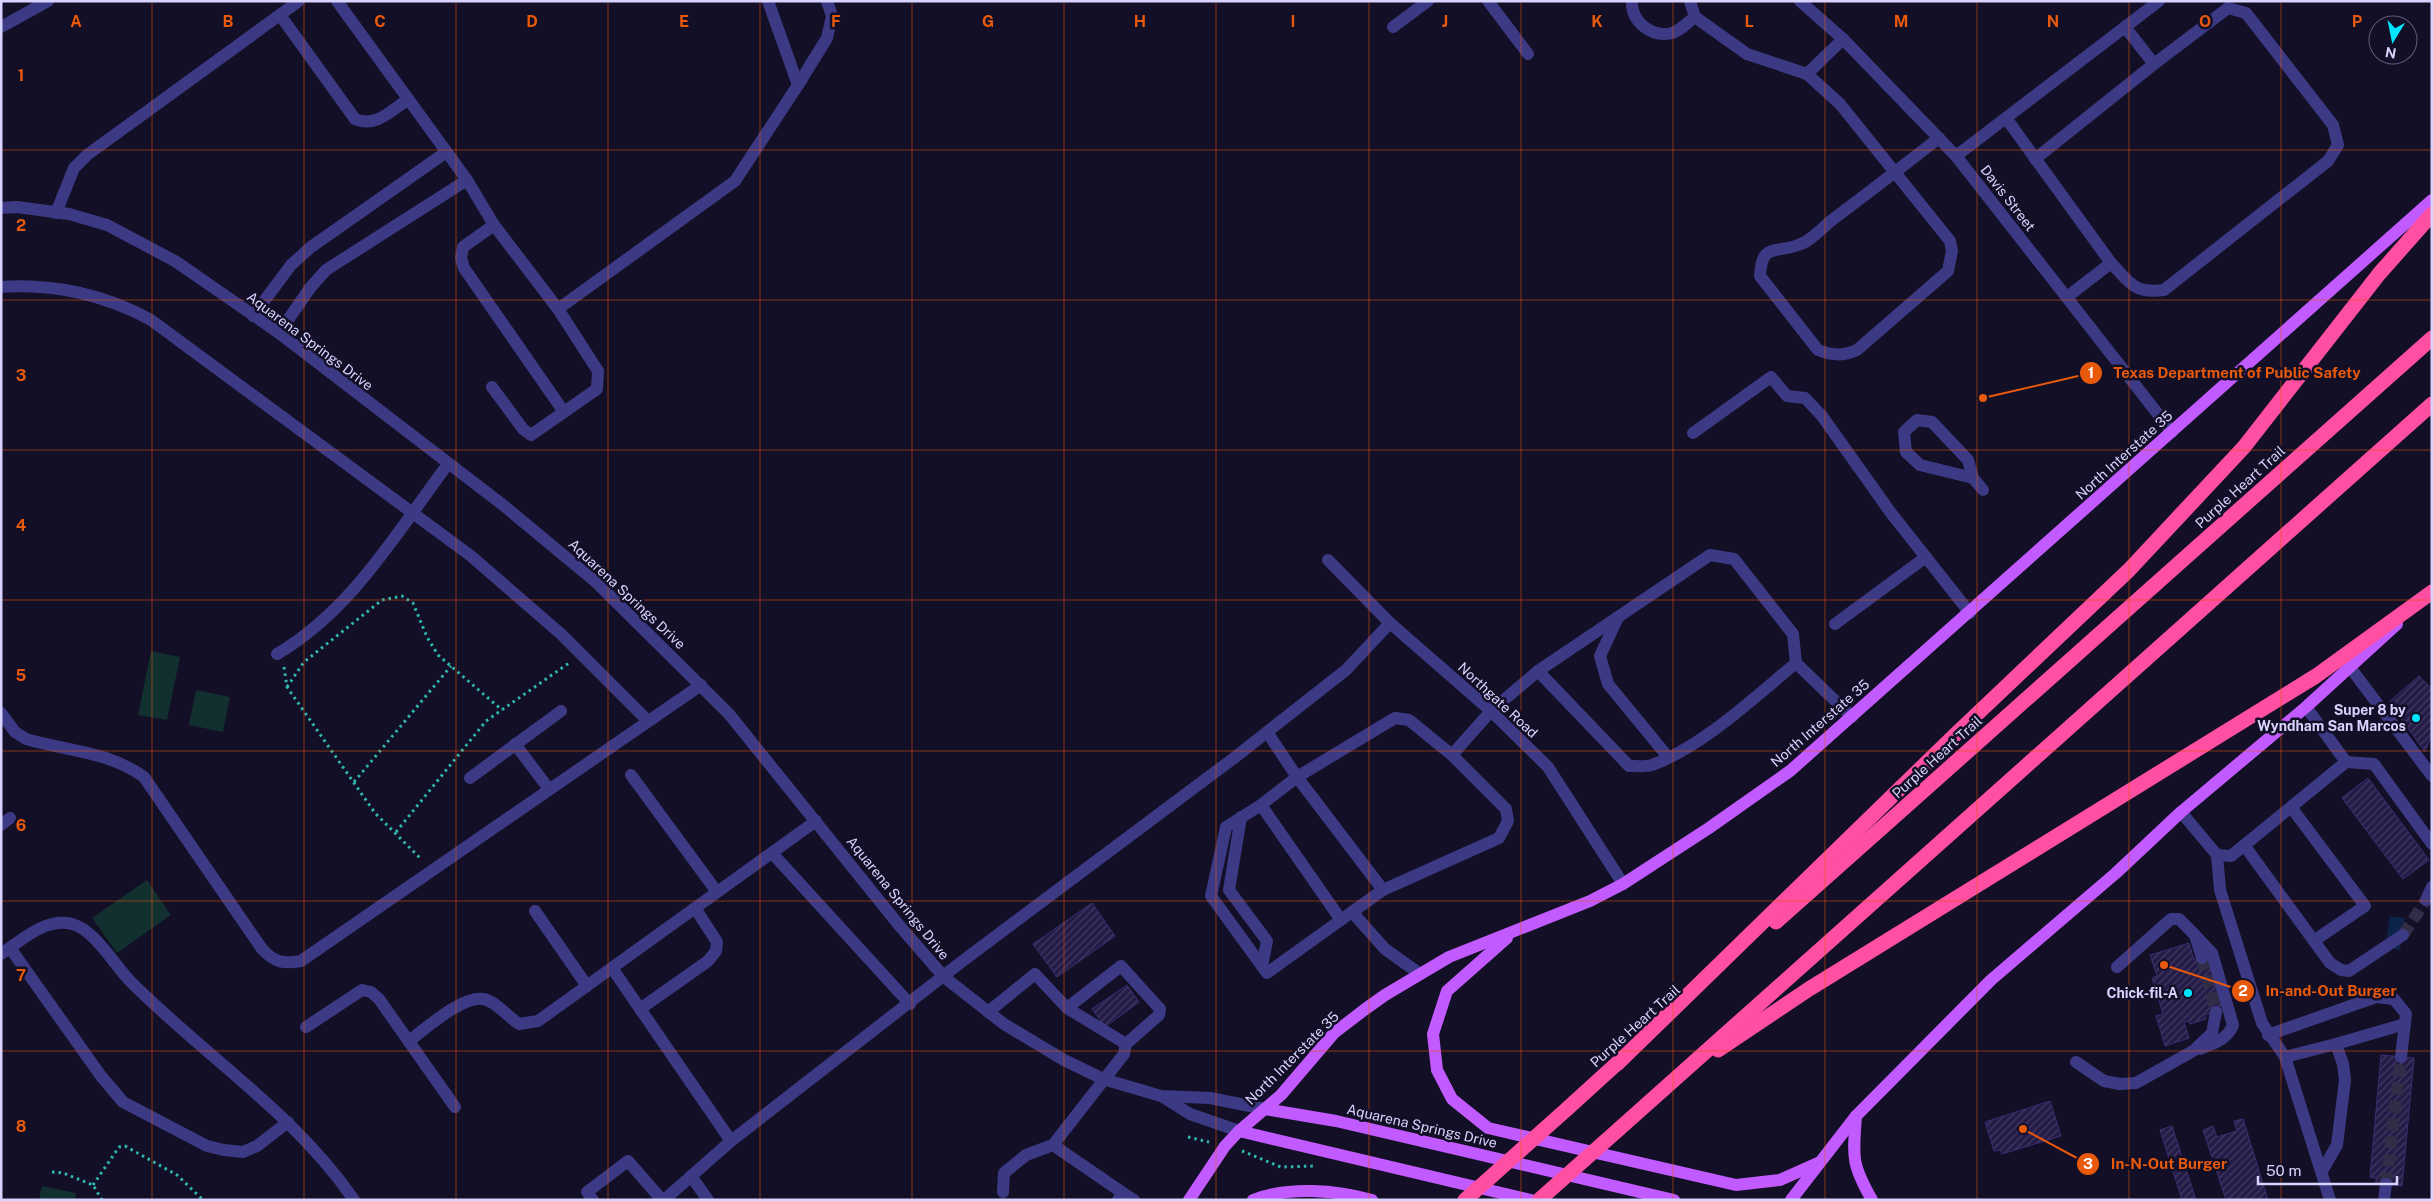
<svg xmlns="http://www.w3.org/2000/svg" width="2433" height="1201" viewBox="0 0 2433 1201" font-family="'Public Sans',sans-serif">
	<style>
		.pitch { fill: #12302f }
		.water { fill: #0c2248 }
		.building { fill: url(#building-hatch); stroke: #3b2d73 }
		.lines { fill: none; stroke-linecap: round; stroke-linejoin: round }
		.minor-tunnel { stroke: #312d47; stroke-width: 12; stroke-dasharray: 12 6; stroke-linecap: butt }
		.path { stroke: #2fb8b0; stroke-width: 3; stroke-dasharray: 2.5 4; stroke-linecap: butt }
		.minor { stroke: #3d3a85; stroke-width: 12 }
		.major { stroke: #c25bff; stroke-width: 12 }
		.highway { stroke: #ff4fa3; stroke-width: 15 }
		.highway-bridge { stroke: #ff4fa3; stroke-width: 15 }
		.grid { fill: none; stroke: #e8590c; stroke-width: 1; stroke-opacity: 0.55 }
		.poi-dot { fill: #00e5ff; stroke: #130f26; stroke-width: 2 }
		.labels { text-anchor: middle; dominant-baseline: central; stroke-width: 5; stroke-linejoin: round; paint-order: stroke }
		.street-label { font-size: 14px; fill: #d9d4ff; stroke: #130f26 }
		.poi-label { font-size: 14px; font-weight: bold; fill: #d9d4ff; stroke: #130f26; text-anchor: end }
		.grid-label { font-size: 16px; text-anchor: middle; font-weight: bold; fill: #e8590c; stroke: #130f26; stroke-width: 5; stroke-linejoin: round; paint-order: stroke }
		.leader { fill: none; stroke: #e8590c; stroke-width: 2 }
		.callout-dot { fill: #e8590c; stroke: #130f26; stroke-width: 2 }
		.mark-label { font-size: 15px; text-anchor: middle; font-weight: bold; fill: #fff }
		.callout-label { font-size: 15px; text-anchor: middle; font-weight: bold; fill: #e8590c; stroke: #130f26; stroke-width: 5; stroke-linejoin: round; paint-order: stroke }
	</style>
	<defs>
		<pattern id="building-hatch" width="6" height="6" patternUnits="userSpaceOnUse" patternTransform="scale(1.25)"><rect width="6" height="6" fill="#241b47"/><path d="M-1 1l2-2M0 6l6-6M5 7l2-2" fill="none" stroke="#433b63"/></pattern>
	</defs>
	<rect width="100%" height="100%" fill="#130f26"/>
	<!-- pitch -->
	<g class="pitch">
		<path d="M151 651 180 657 167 720 138 715Z"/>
		<path d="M196 690 230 697 223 732 189 725Z"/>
		<path d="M147 880 171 915 117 953 92 918Z"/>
		<path d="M42 1186 76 1193 75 1200H39Z"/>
	</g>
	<!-- water -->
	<path class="water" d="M2390 916 2405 918 2400 950 2385 947Z"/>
	<!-- building -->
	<g class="building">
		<path d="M2419 676 2432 689V734L2425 752 2389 702Z"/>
		<path d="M2368 778 2429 860 2403 879 2342 798Z"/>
		<path d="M1092 903 1115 936 1057 977 1033 944Z"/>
		<path d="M2189 943 2194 960 2208 956 2224 1009 2205 1015 2206 1019 2190 1024 2189 1021 2184 1022 2189 1038 2165 1046 2156 1016 2163 1014 2152 978 2157 976 2150 955Z"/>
		<path d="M1127 985 1139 1002 1105 1027 1092 1009Z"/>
		<path d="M2381 1055 2414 1058 2402 1186 2376 1183V1178L2370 1177Z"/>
		<path d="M2050 1101 2061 1136 2002 1154 2000 1150 1994 1151 1985 1122Z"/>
		<path d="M2243 1119 2268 1200H2226L2203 1130 2213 1126 2217 1137 2237 1131 2234 1121Z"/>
		<path d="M2172 1126 2196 1200H2182L2160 1130Z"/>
	</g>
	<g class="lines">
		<!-- minor-tunnel -->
		<g class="minor-tunnel">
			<path d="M2403 935 2426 900"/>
			<path d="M2202 958 2216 1012"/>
			<path d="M2386 1184 2401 1057"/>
		</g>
		<!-- path -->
		<g class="path">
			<path d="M284 667 287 687 375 813 421 859"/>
			<path d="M287 687 304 662 382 600 402 596 413 603 427 637 438 655 502 710"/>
			<path d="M354 782 451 666"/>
			<path d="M396 832 486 721 569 663"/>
			<path d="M1188 1137 1209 1142"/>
			<path d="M1242 1151 1281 1167 1315 1166"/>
			<path d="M52 1172 63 1173 93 1185 102 1200"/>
			<path d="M93 1185 119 1147 125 1146 177 1175 203 1200"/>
		</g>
		<!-- minor -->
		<g class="minor">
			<path d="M337 1 467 180 494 225 558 309 598 371 597 389 531 435 523 429 492 387"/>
			<path d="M768 1 798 85"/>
			<path d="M1488 1 1528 54"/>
			<path d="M1632 1C1631 22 1652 38 1672 33 1680 31 1689 21 1695 17"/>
			<path d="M1690 1 1695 17 1747 54 1807 74"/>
			<path d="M1800 1 1843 39 1956 156 2172 432"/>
			<path d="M280 15 355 119C375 128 391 111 407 100"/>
			<path d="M1 27 48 1"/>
			<path d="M1393 27 1428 1"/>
			<path d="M1843 39 1807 74 1840 104 1950 241 1952 251 1948 271 1857 350C1843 356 1833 356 1818 350L1760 276C1762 242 1775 254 1798 245 1810 242 1822 228 1832 220 1868 193 1903 166 1939 138"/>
			<path d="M2006 118 2111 263"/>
			<path d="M1956 156 2159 1"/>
			<path d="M2035 159 2154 64"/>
			<path d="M1 208 17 207 69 214 107 225 175 261 279 333 503 505 597 583 729 714 898 924 944 977 1004 1024 1064 1060 1103 1079 1161 1096 1210 1098 1265 1109"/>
			<path d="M56 213 74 168 87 155 299 1"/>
			<path d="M494 225 463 247 461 258 464 268 564 412"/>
			<path d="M1 287C53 283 106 295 151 320L471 556 561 634 648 721"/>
			<path d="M2067 297 2111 263C2130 283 2134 294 2164 290L2328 161 2338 145 2333 125 2246 13 2228 8 2154 64 2125 27"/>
			<path d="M558 309 735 181 798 85 827 38 832 16 827 1"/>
			<path d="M253 316 291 265 311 247 445 153"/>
			<path d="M279 333 310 288 326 270 467 180"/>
			<path d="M1693 433 1771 377 1787 396 1805 398 1822 416 1891 513 1970 613"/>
			<path d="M1973 478 1920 465 1906 452 1904 432 1917 420 1932 422 1968 460 1973 478 1983 490"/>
			<path d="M1328 560 1390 623 1491 711 1548 767 1623 884"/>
			<path d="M1618 617 1600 656 1608 684 1668 757"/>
			<path d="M1835 624 1926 557"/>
			<path d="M277 654C352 610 397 532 448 464"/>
			<path d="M2343 658 2432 776"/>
			<path d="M1796 663 1793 634 1734 559 1710 555 1538 671 1629 766C1636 766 1645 767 1652 765 1702 747 1755 697 1796 663L1852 717"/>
			<path d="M2306 707 2346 762"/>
			<path d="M1 713 15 732 26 739C67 751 108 751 144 777L262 949C275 963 284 964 301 961L701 685"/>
			<path d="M1267 732 1297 777 1383 890"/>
			<path d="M515 744 549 789"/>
			<path d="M1452 755 1491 711 1538 671"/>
			<path d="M631 775 717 892"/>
			<path d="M470 778 561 711"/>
			<path d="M1261 805 1341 920"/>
			<path d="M2291 807 2365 906 2315 940"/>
			<path d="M2181 812 2217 855 2231 856 2346 762 2374 764 2432 844"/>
			<path d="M1241 817 1229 890 1267 941 1262 966"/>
			<path d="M1 825 10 818"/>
			<path d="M2244 845 2330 963 2341 970 2349 971 2403 935"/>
			<path d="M772 853 910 1004"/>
			<path d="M2217 855 2220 890 2262 1023 2285 1057 2330 1200"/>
			<path d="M2426 900 2432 887"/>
			<path d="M535 911 587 986"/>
			<path d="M1352 912 1267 973 1211 896 1226 827 1261 805 1297 777 1395 718 1409 720 1452 755 1506 809 1508 821 1499 838 1383 890 1352 912 1385 949 1420 974"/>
			<path d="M2195 935 2212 953 2233 1025C2227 1040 2214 1043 2200 1049"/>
			<path d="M10 948 101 1076 123 1102 207 1146 224 1150 243 1152 257 1146 288 1122"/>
			<path d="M1 954C22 940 46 917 72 924 94 929 115 966 131 982 205 1056 294 1113 354 1200"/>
			<path d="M2117 967 2171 919H2179L2195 935 2202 958"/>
			<path d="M612 968 731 1141"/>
			<path d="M1067 1008 1126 1044"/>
			<path d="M640 1009 708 961 716 951 717 942 695 908"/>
			<path d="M988 1012 1035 974 1067 1008 1121 966 1160 1009 1159 1015 1126 1044 1124 1054 1053 1145"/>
			<path d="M306 1027 362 990 371 992 379 999 455 1107"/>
			<path d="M2268 1035 2376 997 2394 999 2406 1014 2401 1057"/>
			<path d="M409 1041C425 1029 463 995 483 999 496 1001 508 1017 519 1024L538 1021 816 821"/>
			<path d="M2336 1044 2405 1024"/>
			<path d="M2285 1057 2336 1044 2343 1064 2345 1080 2337 1145 2322 1171"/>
			<path d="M2076 1062 2104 1081 2120 1084 2136 1083 2193 1051 2212 1033 2216 1012"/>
			<path d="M1163 1097 1190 1114 1239 1131"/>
			<path d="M691 1176 708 1200"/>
			<path d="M1003 1192 1004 1173 1026 1155 1053 1145 1123 1193"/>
			<path d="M593 1200 587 1192 628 1161 662 1200"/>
			<path d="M664 1200 731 1141 960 963 1234 758 1346 670 1390 623"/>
			<path d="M1118 1200 1123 1193 1134 1200"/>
			<path d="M2384 1200 2386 1184"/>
		</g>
		<!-- major -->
		<g class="major">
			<path d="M1507 938 1447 991 1433 1034 1437 1070 1452 1099 1488 1128 1736 1185 1780 1180 1818 1163"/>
			<path d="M1265 1109 1336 1121 1674 1200"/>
			<path d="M1856 1116C1853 1157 1851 1163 1872 1200"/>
			<path d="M1239 1131 1531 1200"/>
			<path d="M1189 1200 1225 1146 1239 1131 1281 1095 1334 1033 1364 1010 1385 995 1449 957 1590 901 1623 884 1709 828 1790 771 2432 200"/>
			<path d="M1253 1200C1289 1186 1336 1190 1372 1200"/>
			<path d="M1791 1200 1856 1116 1991 980 2116 873 2181 812 2306 707 2397 624"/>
		</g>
		<!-- highway -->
		<g class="highway">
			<path d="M1776 922 2432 338"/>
			<path d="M1718 1050 1809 989 2316 676 2432 592"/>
			<path d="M1617 1064 1957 733 2129 570 2244 447 2379 274 2432 214"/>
			<path d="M1568 1108 1624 1057"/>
			<path d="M1619 1129 2432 404"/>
		</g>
		<!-- highway-bridge -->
		<g class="highway-bridge">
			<path d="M1465 1200 1568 1108"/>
			<path d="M1539 1200 1619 1129"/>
		</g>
	</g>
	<!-- grid -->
	<path class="grid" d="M152 1V1200M304 1V1200M456 1V1200M608 1V1200M760 1V1200M912 1V1200M1064 1V1200M1216 1V1200M1369 1V1200M1521 1V1200M1673 1V1200M1825 1V1200M1977 1V1200M2129 1V1200M2281 1V1200M1 150H2432M1 300H2432M1 450H2432M1 600H2432M1 751H2432M1 901H2432M1 1051H2432"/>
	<!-- markers -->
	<g class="poi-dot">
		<circle cx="2416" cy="718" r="5"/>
		<circle cx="2188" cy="993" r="5"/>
	</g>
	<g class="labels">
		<!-- street labels -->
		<g class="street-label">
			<text transform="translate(2008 198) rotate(52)">Davis Street</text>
			<text transform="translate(310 341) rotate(37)">Aquarena Springs Drive</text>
			<text transform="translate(2124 455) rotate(-42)">North Interstate 35</text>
			<text transform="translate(2240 487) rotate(-42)">Purple Heart Trail</text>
			<text transform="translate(627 594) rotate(43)">Aquarena Springs Drive</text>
			<text transform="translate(1498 700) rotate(43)">Northgate Road</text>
			<text transform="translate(1820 723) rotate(-41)">North Interstate 35</text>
			<text transform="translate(1937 757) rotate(-42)">Purple Heart Trail</text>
			<text transform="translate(898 898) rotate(51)">Aquarena Springs Drive</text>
			<text transform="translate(1635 1026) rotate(-42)">Purple Heart Trail</text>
			<text transform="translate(1292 1058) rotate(-45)">North Interstate 35</text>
			<text transform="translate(1422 1126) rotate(13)">Aquarena Springs Drive</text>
		</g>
		<!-- poi labels -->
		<g class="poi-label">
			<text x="2406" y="710">Super 8 by<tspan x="2406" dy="16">Wyndham San Marcos</tspan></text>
			<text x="2178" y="993">Chick-fil-A</text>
		</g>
	</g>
	<g class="grid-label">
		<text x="76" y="27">A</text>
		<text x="228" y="27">B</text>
		<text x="380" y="27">C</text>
		<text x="532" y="27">D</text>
		<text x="684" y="27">E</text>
		<text x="836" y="27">F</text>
		<text x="988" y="27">G</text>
		<text x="1140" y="27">H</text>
		<text x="1293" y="27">I</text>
		<text x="1445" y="27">J</text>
		<text x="1597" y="27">K</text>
		<text x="1749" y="27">L</text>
		<text x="1901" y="27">M</text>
		<text x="2053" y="27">N</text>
		<text x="2205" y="27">O</text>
		<text x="2357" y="27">P</text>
		<text x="21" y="81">1</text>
		<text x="21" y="231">2</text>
		<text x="21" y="381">3</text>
		<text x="21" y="531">4</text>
		<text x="21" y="681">5</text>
		<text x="21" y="831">6</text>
		<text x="21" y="981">7</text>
		<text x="21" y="1132">8</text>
	</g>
	<!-- callouts -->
	<path class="leader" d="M1983 398L2091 373M2164 965L2243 991M2023 1129L2088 1164"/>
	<g class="callout-dot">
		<circle cx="1983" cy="398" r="5"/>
		<circle cx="2164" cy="965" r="5"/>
		<circle cx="2023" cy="1129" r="5"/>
		<circle cx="2091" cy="373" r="12"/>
		<circle cx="2243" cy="991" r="12"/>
		<circle cx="2088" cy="1164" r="12"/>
	</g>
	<g class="mark-label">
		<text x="2091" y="378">1</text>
		<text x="2243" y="996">2</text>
		<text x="2088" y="1169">3</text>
	</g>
	<g class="callout-label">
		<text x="2237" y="378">Texas Department of Public Safety</text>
		<text x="2331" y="996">In-and-Out Burger</text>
		<text x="2169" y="1169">In-N-Out Burger</text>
	</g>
	<!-- border -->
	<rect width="2433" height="1201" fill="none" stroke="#d9d4ff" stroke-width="5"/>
	<!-- north arrow -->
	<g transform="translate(2393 40) rotate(190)"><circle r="24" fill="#130f26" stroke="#625e7d"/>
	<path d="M0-4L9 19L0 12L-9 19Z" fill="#00e5ff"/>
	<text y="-8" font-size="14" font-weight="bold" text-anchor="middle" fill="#d9d4ff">N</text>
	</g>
	<!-- scale -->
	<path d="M2258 1176v8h139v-8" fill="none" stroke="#d9d4ff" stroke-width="2.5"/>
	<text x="2266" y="1176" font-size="15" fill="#d9d4ff" stroke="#130f26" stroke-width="4" paint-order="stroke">50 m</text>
</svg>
